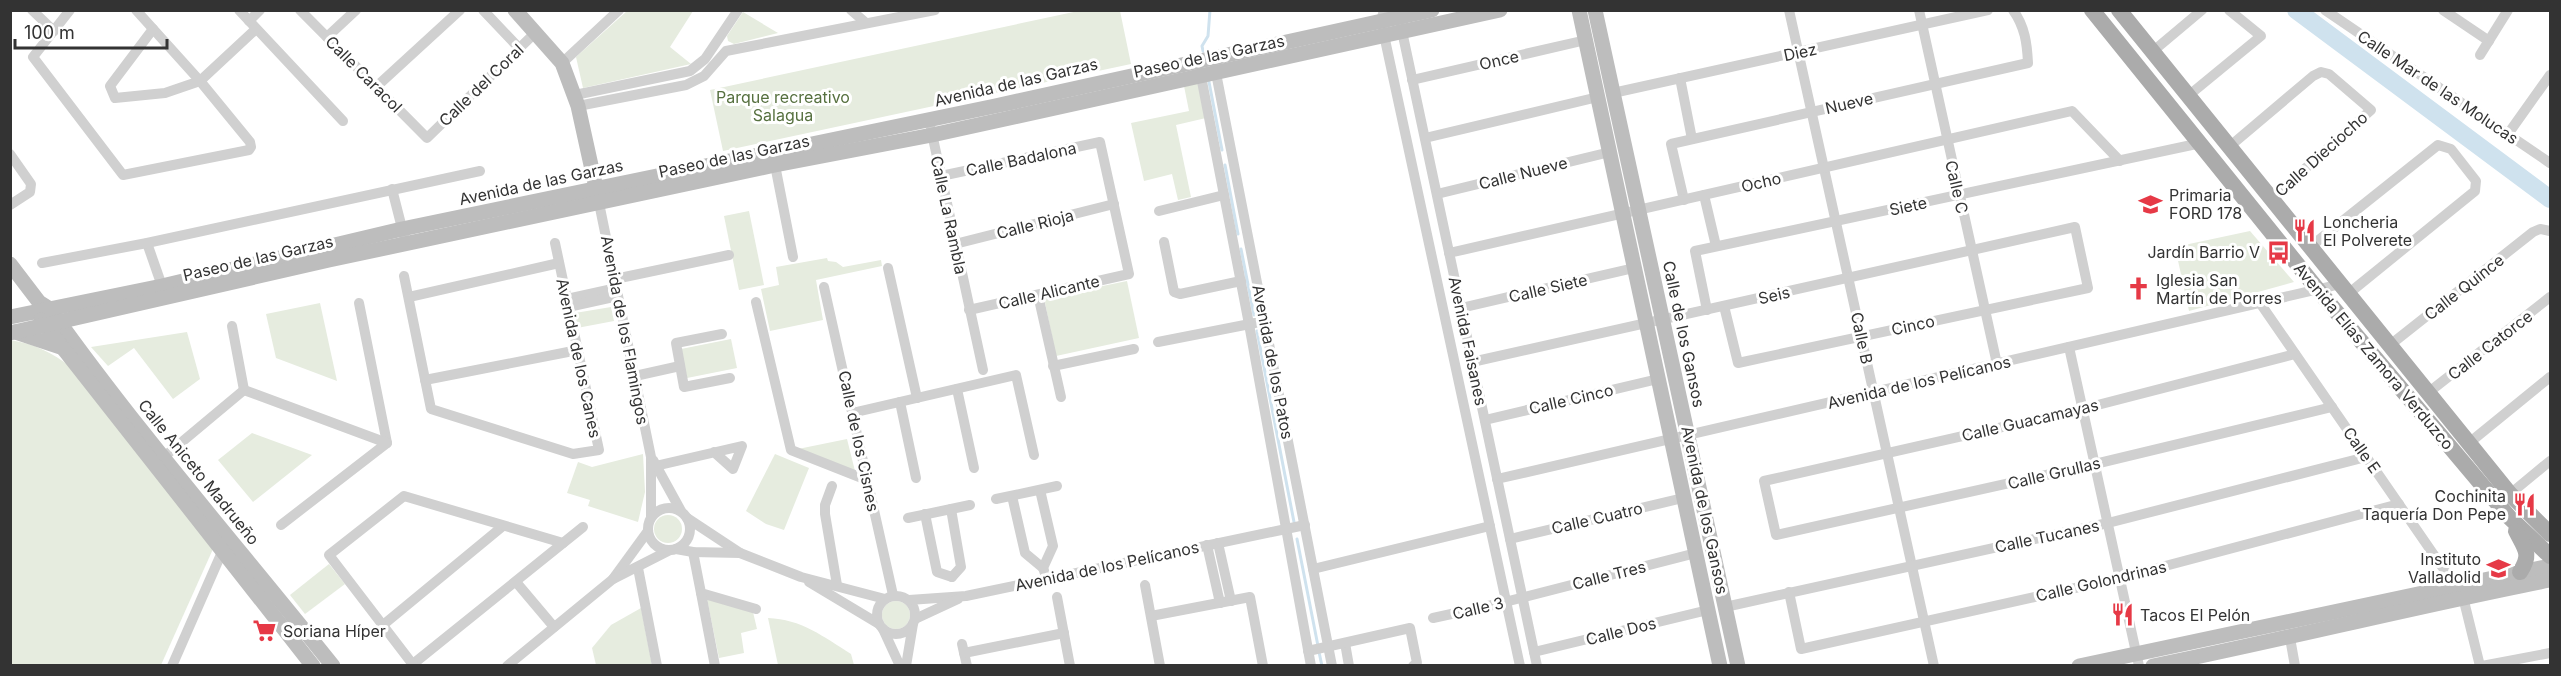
<svg xmlns="http://www.w3.org/2000/svg" width="2561" height="676" viewBox="0 0 2561 676" font-family="Inter,sans-serif">
	<style>
		.green { fill: #e6ecdf }
		.lines { fill: none; stroke-linecap: round; stroke-linejoin: round }
		.stream { stroke: #cfe2ee; stroke-width: 3 }
		.river { stroke: #cfe2ee; stroke-width: 18 }
		.street { stroke: #d0d0d0; stroke-width: 10 }
		.secondary { stroke: #bdbdbd; stroke-width: 15 }
		.primary { stroke: #ababab; stroke-width: 16 }
		.labels { text-anchor: middle; dominant-baseline: central; stroke-width: 6; stroke-linejoin: round; paint-order: stroke }
		.street-label { font-size: 16px; fill: #333; stroke: #fff }
		.park-label { font-size: 16px; fill: #56703f; stroke: #fff }
		.poi-label { font-size: 16px; fill: #333; stroke: #fff; text-anchor: start }
	</style>
	<rect width="100%" height="100%" fill="#fff"/>
	<!-- green -->
	<g class="green">
		<path d="M1083 10 1120 11 1131 64 723 151 710 90Z"/>
		<path d="M627 11H693L670 47 691 64 583 88 576 57Z"/>
		<path d="M743 12 778 33 734 44 728 41 727 36Z"/>
		<path d="M1198 83 1206 118 1176 125 1191 197 1178 200 1172 174 1144 181 1131 123 1189 111 1184 86Z"/>
		<path d="M749 211 764 285 739 290 724 216Z"/>
		<path d="M2250 231 2294 282 2189 311 2175 247Z"/>
		<path d="M827 258 828 261 836 262 843 267 881 260 882 266 816 280 823 320 770 331 761 289 779 285 776 267Z"/>
		<path d="M1127 281 1139 338 1056 356 1044 298Z"/>
		<path d="M320 303 337 381 276 358 266 314Z"/>
		<path d="M611 307 614 321 577 328 575 313Z"/>
		<path d="M187 332 200 379 173 399 134 348 108 366 91 347Z"/>
		<path d="M731 339 737 368 687 378 681 349Z"/>
		<path d="M10 340C35 344 51 352 71 367L213 549 161 665H11Z"/>
		<path d="M252 433 312 455 253 502 218 460Z"/>
		<path d="M847 439 855 471 798 449Z"/>
		<path d="M643 454 645 492 638 522 588 506 590 500 567 493 578 462 592 467Z"/>
		<path d="M775 454 809 468 784 530 766 524 746 511Z"/>
		<circle cx="668" cy="529" r="14"/>
		<path d="M329 564 345 584 305 614 290 595Z"/>
		<path d="M707 599 753 612 757 629 741 633 744 653 719 658Z"/>
		<circle cx="896" cy="615" r="14"/>
		<path d="M641 608 652 665H596L592 648 611 625Z"/>
		<path d="M768 618C801 619 824 637 851 654L854 665H778Z"/>
	</g>
	<g class="lines">
		<!-- stream -->
		<g class="stream">
			<path d="M1203 51 1202 46 1208 36 1210 10"/>
			<path d="M1209 82 1222 150"/>
			<path d="M1225 165 1238 234"/>
			<path d="M1241 249 1254 315"/>
			<path d="M1257 331 1294 522"/>
			<path d="M1297 539 1318 646"/>
			<path d="M1319 652 1322 666"/>
		</g>
		<!-- river -->
		<path class="river" d="M2296 10 2550 199"/>
		<!-- street -->
		<g class="street">
			<path d="M32 10 54 31"/>
			<path d="M70 10 33 57 123 175 249 150 251 147 250 142 200 81 136 10"/>
			<path d="M239 10 343 121"/>
			<path d="M300 10 427 138 536 32"/>
			<path d="M483 10 519 48"/>
			<path d="M851 10 866 23"/>
			<path d="M1384 10 1381 21 1520 666"/>
			<path d="M1393 10 1399 17 1537 666"/>
			<path d="M1789 10 1934 666"/>
			<path d="M1919 10 1997 364"/>
			<path d="M2325 10 2550 163"/>
			<path d="M2443 10 2489 41"/>
			<path d="M249 21 260 10"/>
			<path d="M153 29 110 86 115 98 165 93 200 81 256 29"/>
			<path d="M327 37 356 10"/>
			<path d="M2152 52 2202 10"/>
			<path d="M2480 55 2508 10"/>
			<path d="M562 63 619 10"/>
			<path d="M1215 68 1332 666"/>
			<path d="M1200 71 1249 324 1311 666"/>
			<path d="M1680 78 1692 139"/>
			<path d="M1412 80 1586 40"/>
			<path d="M376 87 460 10"/>
			<path d="M1613 93 1988 10"/>
			<path d="M575 95 690 71 705 59 738 10"/>
			<path d="M2188 96 2261 36 2229 10"/>
			<path d="M578 106 686 85 704 76 726 51 935 10"/>
			<path d="M931 129 983 370"/>
			<path d="M2508 134 2550 75"/>
			<path d="M1425 138 1598 97"/>
			<path d="M2229 147 2313 76 2321 72 2329 74 2371 110 2271 199"/>
			<path d="M10 154 31 184 30 192 10 205"/>
			<path d="M775 165 793 257"/>
			<path d="M941 176 1100 142 1129 274 969 310"/>
			<path d="M392 189 404 236"/>
			<path d="M1437 194 1610 152"/>
			<path d="M1704 195 1716 246"/>
			<path d="M1684 200 1671 144 2028 63C2027 43 2025 27 2013 10"/>
			<path d="M599 203 651 457V517"/>
			<path d="M1159 211 1224 195"/>
			<path d="M1164 242 1174 292 1180 294 1241 281"/>
			<path d="M147 243 162 286"/>
			<path d="M955 244 1114 204"/>
			<path d="M2310 247 2438 145 2451 149 2476 181 2475 191 2348 294"/>
			<path d="M1449 253 2072 111 2120 161"/>
			<path d="M42 263 147 243 480 171"/>
			<path d="M888 268 917 398"/>
			<path d="M404 276 431 409 573 454 599 450 555 243"/>
			<path d="M615 279 729 255"/>
			<path d="M824 287 893 595"/>
			<path d="M1038 295 1061 397"/>
			<path d="M409 297 559 263"/>
			<path d="M567 299 617 288"/>
			<path d="M756 302 791 450 867 480"/>
			<path d="M359 303 387 443"/>
			<path d="M2260 303 2463 597 2480 666"/>
			<path d="M568 307 618 296"/>
			<path d="M1461 308 1634 268"/>
			<path d="M1707 310 1695 251 2201 143"/>
			<path d="M232 326 244 390"/>
			<path d="M722 334 676 343 684 387 730 378"/>
			<path d="M1158 342 1255 323"/>
			<path d="M2390 345 2533 232 2540 229 2550 231"/>
			<path d="M2069 347 2139 666"/>
			<path d="M2295 354 2082 409 1764 481 1776 535 2095 464 2332 407"/>
			<path d="M1472 362C1673 317 1874 272 2075 227L2088 288 1738 363 1724 306"/>
			<path d="M1053 366 1134 349"/>
			<path d="M635 376 680 366"/>
			<path d="M425 380 578 350"/>
			<path d="M957 389 974 468"/>
			<path d="M244 390 387 443 281 525"/>
			<path d="M2429 392 2550 297"/>
			<path d="M900 402 916 478"/>
			<path d="M852 413 1016 375 1034 455"/>
			<path d="M1485 420 1658 379"/>
			<path d="M2469 443 2550 377"/>
			<path d="M653 460 681 511"/>
			<path d="M159 461 244 390"/>
			<path d="M651 467 742 446 733 469 714 452"/>
			<path d="M1497 479 2341 284"/>
			<path d="M832 486 825 505V514L837 585"/>
			<path d="M1040 490 1053 546 1043 568"/>
			<path d="M2510 494 2550 461"/>
			<path d="M1012 496 1025 553 1043 568 1047 579"/>
			<path d="M996 499 1057 486"/>
			<circle cx="669" cy="529" r="21"/>
			<path d="M951 509 961 567 952 577"/>
			<path d="M925 514 937 572 952 577"/>
			<path d="M687 518 740 553"/>
			<path d="M908 518 970 505"/>
			<path d="M1510 539 1683 498"/>
			<path d="M1218 543 1231 601"/>
			<path d="M1207 545 1220 603"/>
			<path d="M676 549 693 552 740 553 801 577 885 599"/>
			<path d="M693 552 701 593 756 609"/>
			<path d="M638 568 657 666"/>
			<path d="M1313 569 1490 526"/>
			<path d="M613 579 648 531"/>
			<path d="M516 582 554 627"/>
			<path d="M809 582 879 624"/>
			<path d="M1145 585 1160 666"/>
			<path d="M1789 592 1801 649 2120 578 2399 504"/>
			<path d="M701 593 715 666"/>
			<circle cx="896" cy="615" r="19"/>
			<path d="M1057 597 1070 666"/>
			<path d="M909 600 966 596 1305 525"/>
			<path d="M1725 607 2108 523 2366 457"/>
			<path d="M1151 616 1250 597 1263 666"/>
			<path d="M1433 618 1497 604 1696 553"/>
			<path d="M915 619 958 599"/>
			<path d="M383 625 503 526"/>
			<path d="M883 629 900 666"/>
			<path d="M2290 638 2295 666"/>
			<path d="M1345 643 1349 666"/>
			<path d="M962 644 967 666"/>
			<path d="M1308 651 1410 628 1417 663 1413 666"/>
			<path d="M1534 652 1708 610"/>
			<path d="M964 653 1064 633"/>
			<path d="M413 664 583 527"/>
			<path d="M172 666 222 552 227 547"/>
			<path d="M414 666 329 555 404 496 563 543"/>
			<path d="M507 666 613 579 670 550"/>
			<path d="M906 666 913 624"/>
			<path d="M2482 666 2550 653"/>
		</g>
		<!-- secondary -->
		<g class="secondary">
			<path d="M515 10 562 63 578 106 598 197"/>
			<path d="M1579 10 1720 666"/>
			<path d="M1595 10 1738 666"/>
			<path d="M10 264 39 302 50 309C138 433 238 547 333 666"/>
			<path d="M10 317 162 286 402 229 995 106 1432 10"/>
			<path d="M41 320 313 666"/>
			<path d="M15 332 63 348"/>
			<path d="M10 333 329 260 775 165 932 135 1500 10"/>
			<path d="M2079 666 2550 566"/>
			<path d="M2153 666C2286 639 2418 606 2550 580"/>
		</g>
		<!-- primary -->
		<g class="primary">
			<path d="M2092 10 2318 290 2509 517 2550 556"/>
			<path d="M2119 10 2510 494 2550 534"/>
			<path d="M2516 531C2525 549 2532 554 2520 572"/>
		</g>
	</g>
	<!-- icons -->
	<defs>
		<symbol id="school-bare" viewBox="-9 -9 18 18"><path d="M0-5L7-2L0 1L-7-2ZM-4 1L0 2.5L4 1V4Q0 6-4 4Z" fill="#e63946" stroke="#fff" stroke-width="2.5" paint-order="stroke"/></symbol>
		<symbol id="restaurant-bare" viewBox="-9 -9 18 18"><path d="M-5-6h1v4h1v-4h1v4h1v-4h1v5L-1.5 .5V6h-2V.5L-5-1ZM5-6V6H3V1.5H1.5Q1.5-4 5-6Z" fill="#e63946" stroke="#fff" stroke-width="2.5" paint-order="stroke"/></symbol>
		<symbol id="bus-bare" viewBox="-9 -9 18 18"><path d="M-5-6H5V4H4V6H2V4H-2V6H-4V4H-5ZM-3.5-4V0h7V-4ZM-3.5 1.2v1.5H-2V1.2ZM2 1.2v1.5H3.5V1.2Z" fill="#e63946" stroke="#fff" stroke-width="2.5" paint-order="stroke"/></symbol>
		<symbol id="church-bare" viewBox="-9 -9 18 18"><path d="M-1.2-6h2.4v3.5h3.3v2.4h-3.3V6h-2.4V-.1h-3.3v-2.4h3.3Z" fill="#e63946" stroke="#fff" stroke-width="2.5" paint-order="stroke"/></symbol>
		<symbol id="supermarket-bare" viewBox="-9 -9 18 18"><path d="M-6-5.5h2.5l.6 2H6L4.5 2H-2.5L-4.4-4H-6ZM-1.5 3.2a1.3 1.3 0 1 0 .1 0ZM3 3.2a1.3 1.3 0 1 0 .1 0Z" fill="#e63946" stroke="#fff" stroke-width="2.5" paint-order="stroke"/></symbol>
	</defs>
	<g fill-rule="evenodd">
		<use href="#school-bare" x="2134" y="188" width="33" height="33"/>
		<use href="#restaurant-bare" x="2288" y="214" width="33" height="33"/>
		<use href="#bus-bare" x="2262" y="236" width="33" height="33"/>
		<use href="#church-bare" x="2122" y="272" width="33" height="33"/>
		<use href="#restaurant-bare" x="2508" y="488" width="33" height="33"/>
		<use href="#school-bare" x="2482" y="552" width="33" height="33"/>
		<use href="#restaurant-bare" x="2106" y="598" width="33" height="33"/>
		<use href="#supermarket-bare" x="248" y="614" width="33" height="33"/>
	</g>
	<g class="labels">
		<!-- street labels -->
		<g class="street-label">
			<text transform="translate(1800 52) rotate(-12)">Diez</text>
			<text transform="translate(1209 56) rotate(-12)">Paseo de las Garzas</text>
			<text transform="translate(1499 60) rotate(-13)">Once</text>
			<text transform="translate(364 74) rotate(45)">Calle Caracol</text>
			<text transform="translate(1016 82) rotate(-13)">Avenida de las Garzas</text>
			<text transform="translate(481 85) rotate(-44)">Calle del Coral</text>
			<text transform="translate(2438 87) rotate(34)">Calle Mar de las Molucas</text>
			<text transform="translate(1849 103) rotate(-13)">Nueve</text>
			<text transform="translate(2321 154) rotate(-42)">Calle Dieciocho</text>
			<text transform="translate(734 156) rotate(-12)">Paseo de las Garzas</text>
			<text transform="translate(1021 159) rotate(-12)">Calle Badalona</text>
			<text transform="translate(1523 173) rotate(-14)">Calle Nueve</text>
			<text transform="translate(541 182) rotate(-12)">Avenida de las Garzas</text>
			<text transform="translate(1761 182) rotate(-13)">Ocho</text>
			<text transform="translate(1957 187) rotate(77)">Calle C</text>
			<text transform="translate(1908 206) rotate(-12)">Siete</text>
			<text transform="translate(949 215) rotate(78)">Calle La Rambla</text>
			<text transform="translate(1035 224) rotate(-14)">Calle Rioja</text>
			<text transform="translate(258 258) rotate(-13)">Paseo de las Garzas</text>
			<text transform="translate(2464 287) rotate(-38)">Calle Quince</text>
			<text transform="translate(1548 288) rotate(-13)">Calle Siete</text>
			<text transform="translate(1049 292) rotate(-13)">Calle Alicante</text>
			<text transform="translate(1774 295) rotate(-13)">Seis</text>
			<text transform="translate(1913 325) rotate(-12)">Cinco</text>
			<text transform="translate(625 330) rotate(79)">Avenida de los Flamingos</text>
			<text transform="translate(1684 334) rotate(78)">Calle de los Gansos</text>
			<text transform="translate(1862 338) rotate(78)">Calle B</text>
			<text transform="translate(1468 341) rotate(78)">Avenida Faisanes</text>
			<text transform="translate(2490 345) rotate(-38)">Calle Catorce</text>
			<text transform="translate(2374 356) rotate(50)">Avenida Elías Zamora Verduzco</text>
			<text transform="translate(579 358) rotate(78)">Avenida de los Canes</text>
			<text transform="translate(1273 362) rotate(79)">Avenida de los Patos</text>
			<text transform="translate(1919 382) rotate(-13)">Avenida de los Pelícanos</text>
			<text transform="translate(1571 399) rotate(-13)">Calle Cinco</text>
			<text transform="translate(2030 420) rotate(-13)">Calle Guacamayas</text>
			<text transform="translate(859 441) rotate(78)">Calle de los Cisnes</text>
			<text transform="translate(2362 450) rotate(55)">Calle E</text>
			<text transform="translate(199 472) rotate(51)">Calle Aniceto Madrueño</text>
			<text transform="translate(2054 473) rotate(-13)">Calle Grullas</text>
			<text transform="translate(1705 510) rotate(78)">Avenida de los Gansos</text>
			<text transform="translate(1597 518) rotate(-13)">Calle Cuatro</text>
			<text transform="translate(2047 536) rotate(-12)">Calle Tucanes</text>
			<text transform="translate(1107 566) rotate(-12)">Avenida de los Pelícanos</text>
			<text transform="translate(1609 575) rotate(-14)">Calle Tres</text>
			<text transform="translate(2101 581) rotate(-13)">Calle Golondrinas</text>
			<text transform="translate(1478 608) rotate(-13)">Calle 3</text>
			<text transform="translate(1621 631) rotate(-14)">Calle Dos</text>
		</g>
		<!-- park labels -->
		<g class="park-label">
			<text x="783" y="97">Parque recreativo<tspan x="783" dy="18">Salagua</tspan></text>
		</g>
		<!-- poi labels -->
		<g class="poi-label">
			<text x="2169" y="195">Primaria<tspan x="2169" dy="18">FORD 178</tspan></text>
			<text x="2323" y="222">Loncheria<tspan x="2323" dy="18">El Polverete</tspan></text>
			<text x="2260" y="252" text-anchor="end">Jardín Barrio V</text>
			<text x="2156" y="280">Iglesia San<tspan x="2156" dy="18">Martín de Porres</tspan></text>
			<text x="2506" y="496" text-anchor="end">Cochinita<tspan x="2506" dy="18">Taquería Don Pepe</tspan></text>
			<text x="2481" y="559" text-anchor="end">Instituto<tspan x="2481" dy="18">Valladolid</tspan></text>
			<text x="2140" y="615">Tacos El Pelón</text>
			<text x="283" y="631">Soriana Híper</text>
		</g>
	</g>
	<!-- border -->
	<rect width="2561" height="676" fill="none" stroke="#333333" stroke-width="24"/>
	<!-- scale -->
	<path d="M15 39v9h152v-9" fill="none" stroke="#333333" stroke-width="3"/>
	<text x="24" y="39" font-size="18" fill="#333333" stroke="#ffffff" stroke-width="4.5" paint-order="stroke">100 m</text>
</svg>
